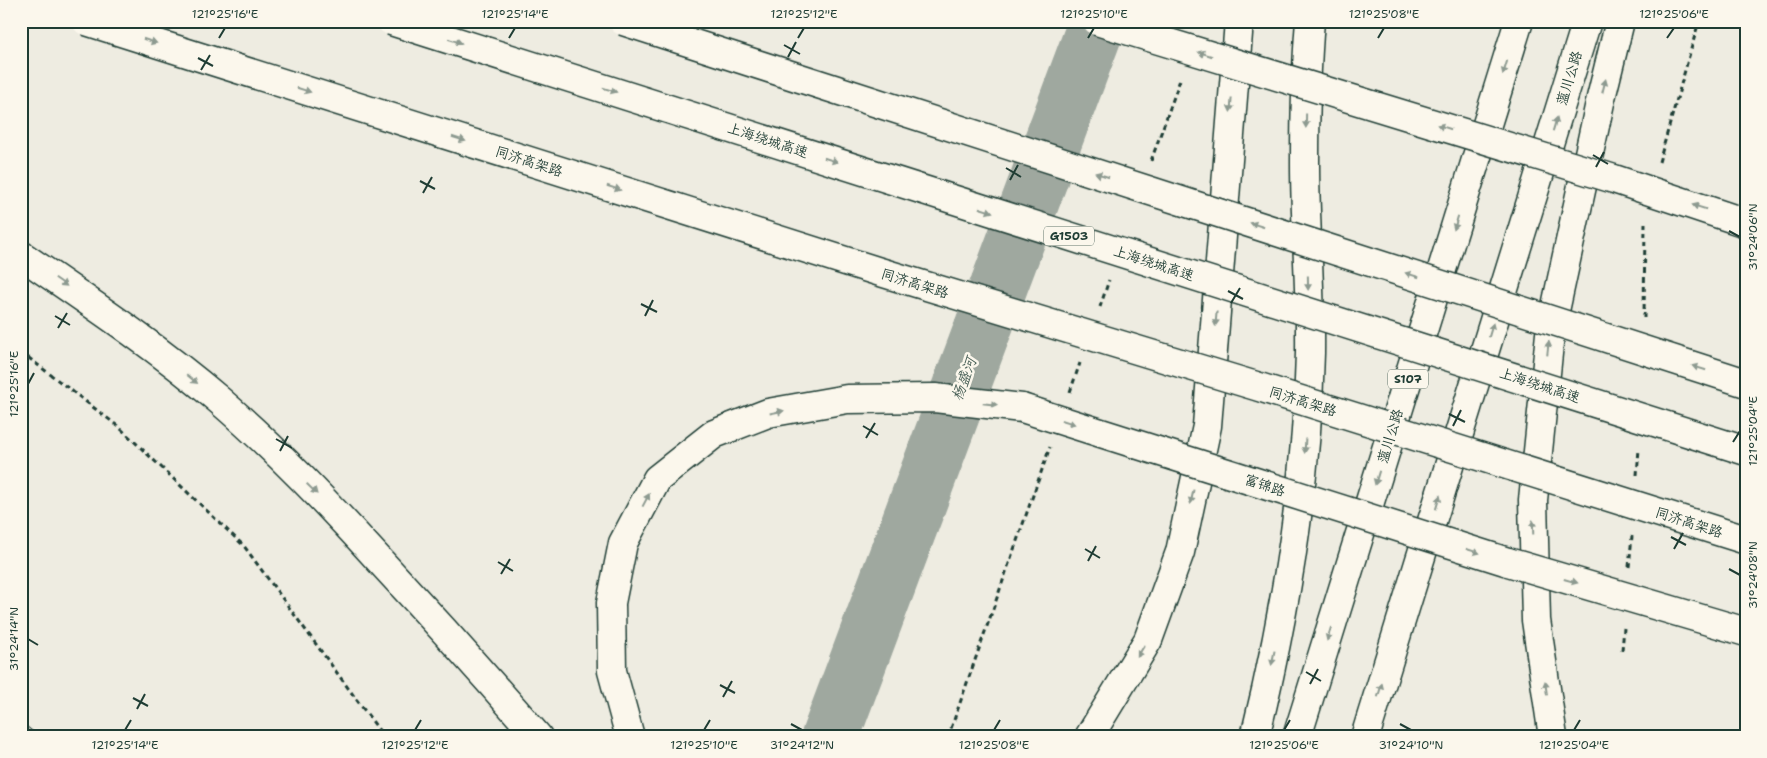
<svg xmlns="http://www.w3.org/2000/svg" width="1767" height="758" viewBox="0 0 1767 758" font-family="'Shantell Sans','LXGW WenKai TC',sans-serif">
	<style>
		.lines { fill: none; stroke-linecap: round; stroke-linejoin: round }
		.river { stroke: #9fa89f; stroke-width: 58 }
		.building { fill: #b4bbb0; stroke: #1f3d34 }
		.primary-casing { stroke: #1f3d34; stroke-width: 31 }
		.motorway-casing { stroke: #1f3d34; stroke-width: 31 }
		.path { stroke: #1f3d34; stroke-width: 3; stroke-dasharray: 5 4; stroke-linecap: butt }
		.primary { stroke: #fbf7ec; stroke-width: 28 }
		.motorway { stroke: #fbf7ec; stroke-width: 28 }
		.primary-bridge-casing { stroke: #1f3d34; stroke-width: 31; stroke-linecap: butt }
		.trunk-bridge-casing { stroke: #1f3d34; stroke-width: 31; stroke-linecap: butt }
		.motorway-bridge-casing { stroke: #1f3d34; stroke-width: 31; stroke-linecap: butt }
		.primary-bridge { stroke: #fbf7ec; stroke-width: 28 }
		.trunk-bridge { stroke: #fbf7ec; stroke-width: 28 }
		.motorway-bridge { stroke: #fbf7ec; stroke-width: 28 }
		.oneway { fill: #8d9a90 }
		.ticks { fill: none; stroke: #1f3d34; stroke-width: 2 }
		.labels { text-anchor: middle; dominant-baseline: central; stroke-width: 5; stroke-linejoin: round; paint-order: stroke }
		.shield { fill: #fbf7ec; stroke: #61756b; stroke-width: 1 }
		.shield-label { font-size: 12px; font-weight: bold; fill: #1f3d34 }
		.street-label { font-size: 14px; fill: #1f3d34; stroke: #fbf7ec }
		.water-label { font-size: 15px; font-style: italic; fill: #455d54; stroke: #fbf7ec }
		.neatline { fill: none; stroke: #1f3d34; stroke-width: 2 }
		.ticks-label { font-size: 12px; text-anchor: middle; fill: #1f3d34 }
	</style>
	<rect width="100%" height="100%" fill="#eeece1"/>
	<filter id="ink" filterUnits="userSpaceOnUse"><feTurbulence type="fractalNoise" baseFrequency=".02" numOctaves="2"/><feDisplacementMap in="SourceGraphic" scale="10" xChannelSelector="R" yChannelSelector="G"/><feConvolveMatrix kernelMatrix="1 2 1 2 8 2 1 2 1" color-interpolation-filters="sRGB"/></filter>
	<g filter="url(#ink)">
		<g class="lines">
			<!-- river -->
			<path class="river" d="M830 737 1098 21"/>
		</g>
		<!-- building -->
		<path class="building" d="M21 722 40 737H21Z"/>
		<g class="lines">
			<defs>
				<g id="primary">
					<path d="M21 255C88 301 157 347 219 400 277 450 330 506 382 563 435 620 487 678 538 737"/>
					<path d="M1297 737 1519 21"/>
					<path d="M1365 737 1587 21"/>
					<path d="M1553 737 1536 620 1533 500 1550 334 1601 98 1620 21"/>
				</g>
				<g id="motorway">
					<path d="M630 737 612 671 611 603 623 543 657 479 714 434 768 413 847 399 935 398 1022 408"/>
					<path d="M1089 737 1148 640 1180 552 1207 426 1239 21"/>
					<path d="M1255 737C1286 611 1307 483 1310 353 1311 290 1305 227 1305 164 1305 117 1306 69 1310 21"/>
				</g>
			</defs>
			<!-- primary casing -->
			<use href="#primary" class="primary-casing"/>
			<!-- motorway casing -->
			<use href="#motorway" class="motorway-casing"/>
			<!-- path -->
			<g class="path">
				<path d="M1151 161 1181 77"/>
				<path d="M1659 162 1699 21"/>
				<path d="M1100 307 1109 280"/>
				<path d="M1644 318 1645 222"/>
				<path d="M21 352 119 427 244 546 384 737"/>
				<path d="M1070 392 1080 363"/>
				<path d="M1637 475 1639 449"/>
				<path d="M1629 567 1632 536"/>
				<path d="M1622 650 1624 628"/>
				<path d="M948 737 1050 447"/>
			</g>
			<!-- primary -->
			<use href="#primary" class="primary"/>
			<!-- motorway -->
			<use href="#motorway" class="motorway"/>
			<defs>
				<path id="primary-bridge" d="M1022 408 1508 562"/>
				<g id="trunk-bridge">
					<path d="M86 21 877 271 1256 386 1746 540"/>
					<path d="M1097 21 1614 179 1746 223"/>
				</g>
				<g id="motorway-bridge">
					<path d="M391 21 1746 451"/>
					<path d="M623 21 1746 383"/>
					<path d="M1508 562 1746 632"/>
				</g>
			</defs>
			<!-- primary-bridge casing -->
			<use href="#primary-bridge" class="primary-bridge-casing"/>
			<!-- trunk-bridge casing -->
			<use href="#trunk-bridge" class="trunk-bridge-casing"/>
			<!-- motorway-bridge casing -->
			<use href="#motorway-bridge" class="motorway-bridge-casing"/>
			<!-- primary-bridge -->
			<use href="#primary-bridge" class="primary-bridge"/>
			<!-- trunk-bridge -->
			<use href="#trunk-bridge" class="trunk-bridge"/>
			<!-- motorway-bridge -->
			<use href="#motorway-bridge" class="motorway-bridge"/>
		</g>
		<!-- one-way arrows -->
		<defs><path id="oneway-solid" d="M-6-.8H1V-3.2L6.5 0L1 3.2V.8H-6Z" transform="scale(1.25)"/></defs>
		<g class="oneway">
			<use href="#oneway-solid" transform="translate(150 41) rotate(18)"/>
			<use href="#oneway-solid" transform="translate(455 41) rotate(18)"/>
			<use href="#oneway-solid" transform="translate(1205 54) rotate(-163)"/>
			<use href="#oneway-solid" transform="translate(1505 68) rotate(107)"/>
			<use href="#oneway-solid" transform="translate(1604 86) rotate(-76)"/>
			<use href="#oneway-solid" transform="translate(304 90) rotate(18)"/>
			<use href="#oneway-solid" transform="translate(610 90) rotate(18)"/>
			<use href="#oneway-solid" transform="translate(1231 105) rotate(95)"/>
			<use href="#oneway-solid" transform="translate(1306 121) rotate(91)"/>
			<use href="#oneway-solid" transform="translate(1555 124) rotate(-73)"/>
			<use href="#oneway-solid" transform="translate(1444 127) rotate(-163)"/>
			<use href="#oneway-solid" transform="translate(459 139) rotate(18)"/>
			<use href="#oneway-solid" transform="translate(831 160) rotate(18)"/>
			<use href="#oneway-solid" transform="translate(1102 175) rotate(-162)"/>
			<use href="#oneway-solid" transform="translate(614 188) rotate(18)"/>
			<use href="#oneway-solid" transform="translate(1699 207) rotate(-162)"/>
			<use href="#oneway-solid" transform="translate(986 210) rotate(18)"/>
			<use href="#oneway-solid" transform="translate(1456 223) rotate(107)"/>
			<use href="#oneway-solid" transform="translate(1257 225) rotate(-162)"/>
			<use href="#oneway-solid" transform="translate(1412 275) rotate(-162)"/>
			<use href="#oneway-solid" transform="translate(61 282) rotate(35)"/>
			<use href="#oneway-solid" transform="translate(1308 283) rotate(89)"/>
			<use href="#oneway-solid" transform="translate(1216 319) rotate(95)"/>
			<use href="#oneway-solid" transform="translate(1491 330) rotate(-73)"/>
			<use href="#oneway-solid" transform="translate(1548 348) rotate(-84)"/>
			<use href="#oneway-solid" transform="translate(1699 368) rotate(-162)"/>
			<use href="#oneway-solid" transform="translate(192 379) rotate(39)"/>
			<use href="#oneway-solid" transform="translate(990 404) rotate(6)"/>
			<use href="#oneway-solid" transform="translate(777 412) rotate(-11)"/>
			<use href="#oneway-solid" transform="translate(1068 422) rotate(18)"/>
			<use href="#oneway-solid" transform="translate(1305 446) rotate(93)"/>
			<use href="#oneway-solid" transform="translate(1377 478) rotate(107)"/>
			<use href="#oneway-solid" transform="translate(312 489) rotate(45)"/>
			<use href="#oneway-solid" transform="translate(1192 497) rotate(102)"/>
			<use href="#oneway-solid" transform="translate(646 500) rotate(-62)"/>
			<use href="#oneway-solid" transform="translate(1438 502) rotate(-73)"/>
			<use href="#oneway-solid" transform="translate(1533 527) rotate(-92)"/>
			<use href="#oneway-solid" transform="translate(1473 551) rotate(18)"/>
			<use href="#oneway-solid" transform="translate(1571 581) rotate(16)"/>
			<use href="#oneway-solid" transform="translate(1329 634) rotate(107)"/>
			<use href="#oneway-solid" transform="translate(1141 651) rotate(121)"/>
			<use href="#oneway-solid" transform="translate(1273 658) rotate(102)"/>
			<use href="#oneway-solid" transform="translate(1546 688) rotate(-98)"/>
			<use href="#oneway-solid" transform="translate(1380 690) rotate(-73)"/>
		</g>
	</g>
	<!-- ticks -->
	<path class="ticks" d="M219 38 225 28M509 38 515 28M798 38 804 28M1088 38 1094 28M1378 38 1384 28M1667 38 1674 28M784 45 800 54M788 57 796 42M198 58 213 66M201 70 210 55M1593 155 1608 164M1596 167 1604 152M1006 168 1021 177M1010 180 1018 165M420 181 435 189M423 193 432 177M1729 231 1740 237M1228 291 1243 299M1231 303 1240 288M641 304 657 312M55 316 70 325M645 316 653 300M58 328 67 313M28 384 34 373M1449 414 1465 422M863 426 878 435M1453 426 1461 410M866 438 875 423M276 439 292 448M1733 442 1740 431M280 451 288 436M1671 537 1686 545M1085 549 1100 558M1674 549 1683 533M1088 561 1096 546M498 562 513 571M1729 569 1740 575M501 574 510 559M28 639 38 645M1306 672 1321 681M1310 684 1318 669M720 685 735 693M723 697 732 681M133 698 148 706M137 709 145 694M791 724 802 730M1400 724 1411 730M125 730 131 720M415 730 421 720M704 730 710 720M994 730 1000 720M1284 730 1290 720M1574 730 1580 720"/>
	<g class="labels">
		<!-- shield labels -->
		<g class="shield">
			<rect x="1044" y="226.5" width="50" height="19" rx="4"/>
			<rect x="1388" y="369.5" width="40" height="19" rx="4"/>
		</g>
		<g class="shield-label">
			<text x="1069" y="236">G1503</text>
			<text x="1408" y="379">S107</text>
		</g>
		<!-- street labels -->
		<g class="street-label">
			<text transform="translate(1569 78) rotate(-73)">蕰川公路</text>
			<text transform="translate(768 140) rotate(18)">上海绕城高速</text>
			<text transform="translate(529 161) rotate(18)">同济高架路</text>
			<text transform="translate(1154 263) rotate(18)">上海绕城高速</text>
			<text transform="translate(915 283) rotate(17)">同济高架路</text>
			<text transform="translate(1540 385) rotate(18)">上海绕城高速</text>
			<text transform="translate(1303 401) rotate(17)">同济高架路</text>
			<text transform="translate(1390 436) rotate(-73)">蕰川公路</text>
			<text transform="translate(1265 485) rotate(18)">富锦路</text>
			<text transform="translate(1689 522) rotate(18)">同济高架路</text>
		</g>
		<!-- water labels -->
		<g class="water-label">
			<text transform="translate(964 379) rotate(-70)">杨盛河</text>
		</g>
	</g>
	<!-- margin -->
	<rect width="1767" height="758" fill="none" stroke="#fbf7ec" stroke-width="55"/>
	<rect x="28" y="28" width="1712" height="702" class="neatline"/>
	<g class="ticks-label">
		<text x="225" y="18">121°25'16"E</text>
		<text x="515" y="18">121°25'14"E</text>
		<text x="804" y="18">121°25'12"E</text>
		<text x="1094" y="18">121°25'10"E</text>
		<text x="1384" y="18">121°25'08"E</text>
		<text x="1674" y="18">121°25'06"E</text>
		<text transform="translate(1753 237) rotate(-90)" y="4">31°24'06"N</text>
		<text transform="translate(14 384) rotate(-90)" y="4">121°25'16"E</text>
		<text transform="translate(1753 431) rotate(-90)" y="4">121°25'04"E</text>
		<text transform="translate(1753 575) rotate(-90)" y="4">31°24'08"N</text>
		<text transform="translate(14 639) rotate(-90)" y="4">31°24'14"N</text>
		<text x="125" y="749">121°25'14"E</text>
		<text x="415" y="749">121°25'12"E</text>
		<text x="704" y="749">121°25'10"E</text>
		<text x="802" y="749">31°24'12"N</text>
		<text x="994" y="749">121°25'08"E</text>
		<text x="1284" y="749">121°25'06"E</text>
		<text x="1411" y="749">31°24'10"N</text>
		<text x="1574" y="749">121°25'04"E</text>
	</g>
</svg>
